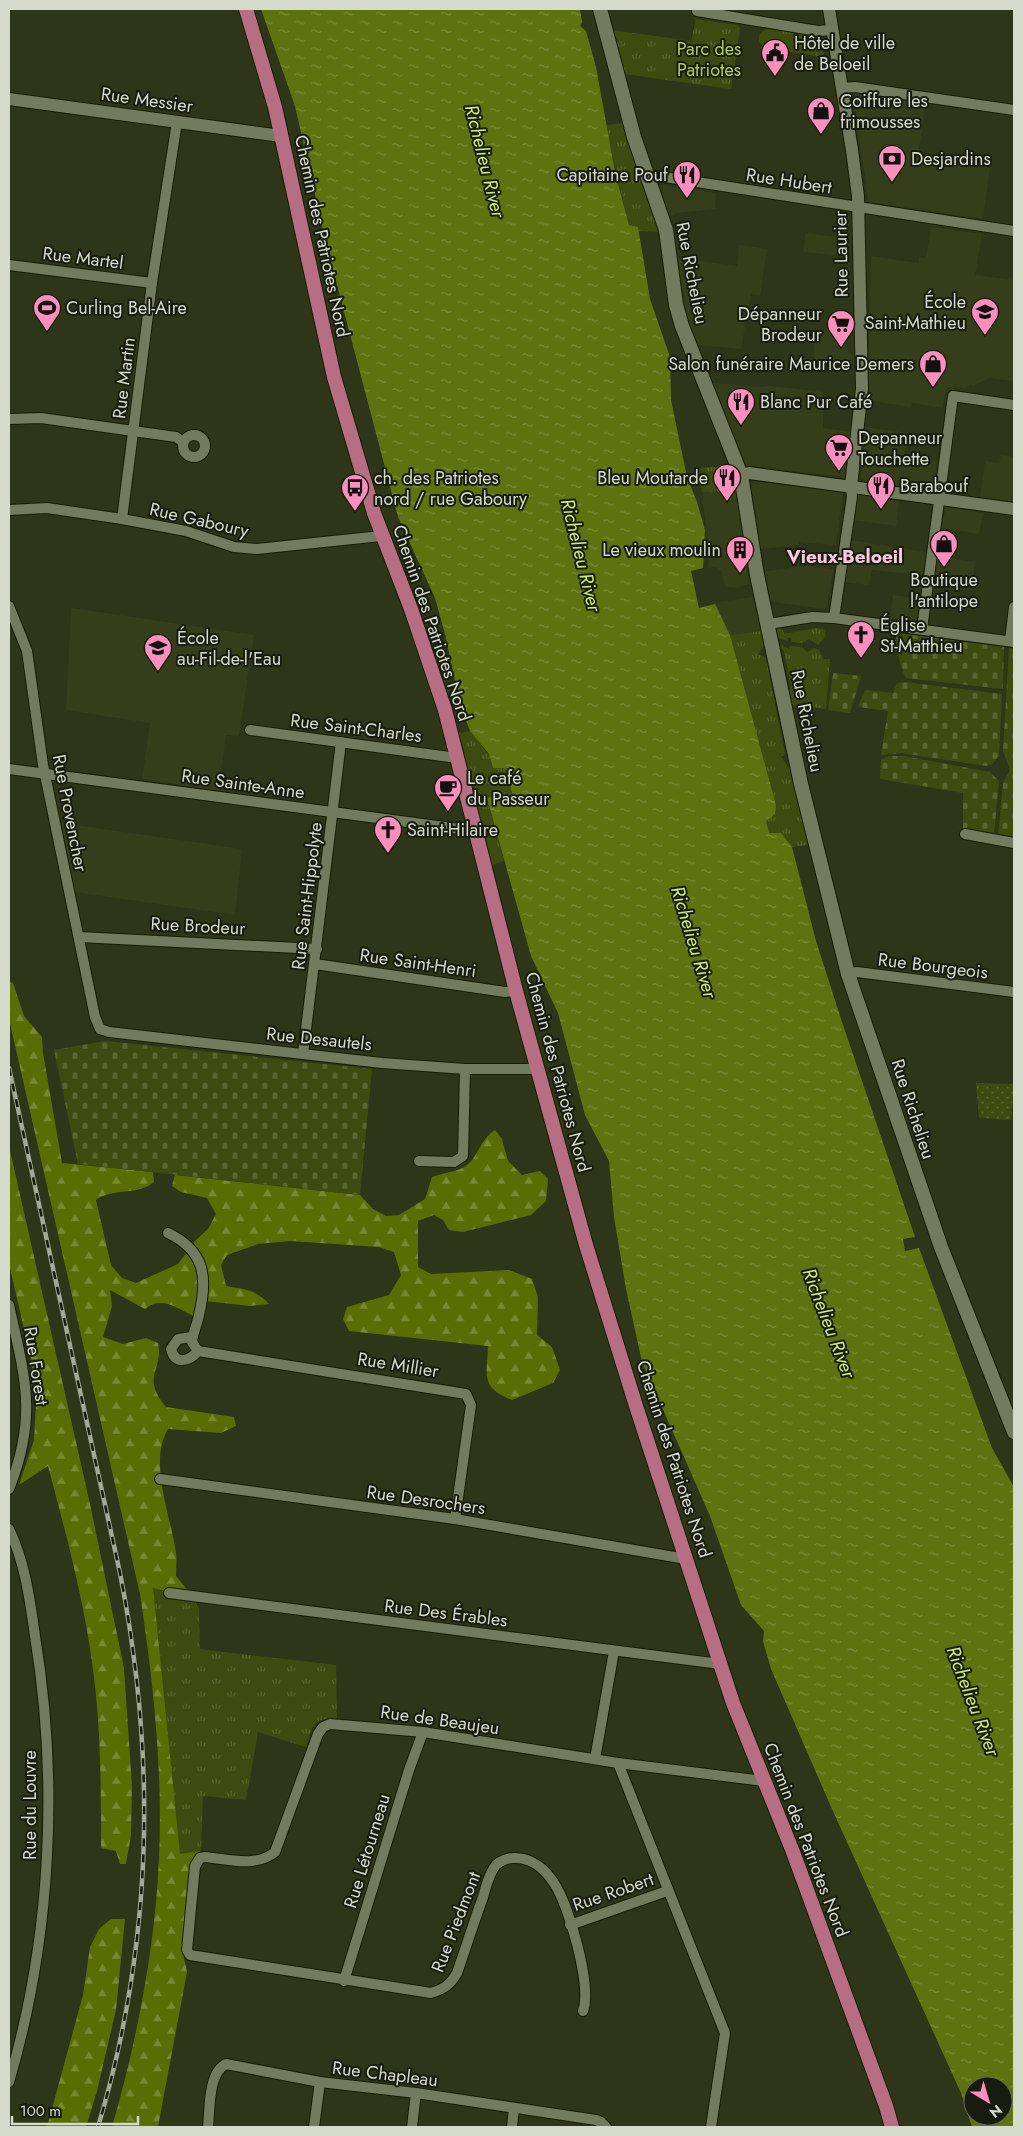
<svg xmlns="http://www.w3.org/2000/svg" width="1023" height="2136" viewBox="0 0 1023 2136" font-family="Jost,sans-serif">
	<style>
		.built { fill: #353e1b }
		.grass { fill: url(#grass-dots) }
		.forest { fill: url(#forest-firs) }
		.cemetery { fill: url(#cemetery-stones) }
		.park { fill: url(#park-tufts) }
		.water { fill: url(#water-ripples); fill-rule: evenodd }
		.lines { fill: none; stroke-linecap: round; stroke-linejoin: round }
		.minor-casing { stroke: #171d03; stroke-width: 12 }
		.tertiary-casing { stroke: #171d03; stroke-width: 14 }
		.secondary-casing { stroke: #171d03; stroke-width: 16 }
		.primary-casing { stroke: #171d03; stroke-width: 16 }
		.minor { stroke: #727b5d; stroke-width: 10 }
		.tertiary { stroke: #727b5d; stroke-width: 12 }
		.secondary { stroke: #727b5d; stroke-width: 14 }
		.primary { stroke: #b76e83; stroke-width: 14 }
		.rail-casing { stroke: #a4a996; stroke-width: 4.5 }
		.rail { stroke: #181c10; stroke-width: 2.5; stroke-dasharray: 8; stroke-linecap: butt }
		.labels { text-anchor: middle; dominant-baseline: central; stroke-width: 4; stroke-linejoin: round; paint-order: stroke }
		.poi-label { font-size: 18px; fill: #d5daca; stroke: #181c10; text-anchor: start }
		.park-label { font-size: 18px; fill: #b0ce57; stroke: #181c10 }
		.street-label { font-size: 18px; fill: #d5daca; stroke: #181c10 }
		.water-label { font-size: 19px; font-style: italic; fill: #ceed77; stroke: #181c10 }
		.neighbourhood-label { font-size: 19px; font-weight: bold; fill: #fac9db; stroke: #181c10 }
	</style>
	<defs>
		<pattern id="grass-dots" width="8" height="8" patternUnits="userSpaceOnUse" patternTransform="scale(1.25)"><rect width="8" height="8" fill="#3e4b10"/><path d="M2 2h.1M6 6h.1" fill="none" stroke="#596431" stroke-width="1.8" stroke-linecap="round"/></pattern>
		<pattern id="forest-firs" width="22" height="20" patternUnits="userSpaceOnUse" patternTransform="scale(1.25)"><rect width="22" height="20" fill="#596d04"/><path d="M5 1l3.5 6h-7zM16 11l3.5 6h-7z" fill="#788833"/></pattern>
		<pattern id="cemetery-stones" width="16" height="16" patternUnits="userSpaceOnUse" patternTransform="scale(1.25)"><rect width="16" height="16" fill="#3e4b10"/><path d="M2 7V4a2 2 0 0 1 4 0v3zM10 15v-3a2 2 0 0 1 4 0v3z" fill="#596431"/></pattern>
		<pattern id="park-tufts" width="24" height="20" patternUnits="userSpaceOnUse" patternTransform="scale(1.25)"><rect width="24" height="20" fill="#3e4b10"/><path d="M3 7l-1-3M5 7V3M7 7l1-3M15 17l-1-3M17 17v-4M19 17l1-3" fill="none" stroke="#596431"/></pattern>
		<pattern id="water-ripples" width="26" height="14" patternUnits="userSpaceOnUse" patternTransform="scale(1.25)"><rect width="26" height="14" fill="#5e720f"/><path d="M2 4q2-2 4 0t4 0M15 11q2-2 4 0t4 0" fill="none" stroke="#7c8c3c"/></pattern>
	</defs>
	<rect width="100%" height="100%" fill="#2e361a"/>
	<!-- built -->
	<g class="built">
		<path d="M855 94 926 104 918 155 990 166 983 219 869 202 853 97Z"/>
		<path d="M660 185 716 193 715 209 676 213 669 218Z"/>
		<path d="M931 227 982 234 975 275 1014 280V381L990 378 972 386 971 384 964 388 954 387V391H951V388L946 387 943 408 912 403 911 407 868 400 871 256 918 263 919 257 926 258Z"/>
		<path d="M806 233 845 238V256L803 252Z"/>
		<path d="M739 245 767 249 760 295 751 294 741 349 696 345 682 303 677 258 737 266Z"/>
		<path d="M815 331H847V350L854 357 855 363 814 359Z"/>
		<path d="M712 383 759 387 769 386 823 392V428L852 432 845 477 746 465Z"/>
		<path d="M865 427 908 433 904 457 937 461 933 490 861 479Z"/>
		<path d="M1001 455 1014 457V502L980 497 985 461 999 463Z"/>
		<path d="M760 482 843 493 836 545 799 542V545L760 549 751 487 754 483Z"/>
		<path d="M738 491 749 584 735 588 725 587 722 572 716 567 708 568 709 551 702 492Z"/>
		<path d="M858 495 899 501 896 526 853 520Z"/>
		<path d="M946 507 983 513 979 534 941 528Z"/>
		<path d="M850 540 926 552 923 575 872 570 869 585 845 582Z"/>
		<path d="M937 556 975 562 972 584 934 578Z"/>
		<path d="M802 566 833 569 827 607 824 609 774 602 769 597 762 572Z"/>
		<path d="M893 595 920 599 916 622 890 619Z"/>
		<path d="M752 597 763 631 730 635 714 603Z"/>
		<path d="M71 608 254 635 239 736 226 735 218 790 142 779 150 723 66 710Z"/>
		<path d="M61 823 242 849 235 915 75 892Z"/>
	</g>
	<!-- grass -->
	<path class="grass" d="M976 1083 1014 1084 1011 1120 979 1118Z"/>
	<!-- forest -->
	<g class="forest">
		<path d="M9 981 13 983 24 1016 42 1037 43 1053 62 1163 153 1172 154 1182C138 1196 114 1187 96 1200L111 1265 122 1278 136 1283 178 1264 195 1241 208 1229 216 1214 207 1198 181 1192 172 1186 175 1175 360 1195 373 1209 386 1216 399 1215 425 1199 432 1177C442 1173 457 1172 466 1166 479 1156 479 1141 495 1130L502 1139 508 1161 522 1175 540 1171 548 1179 546 1201 531 1215 463 1232 449 1230 443 1220 434 1215 418 1221V1267L431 1274 509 1270 532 1279 538 1297 537 1335 552 1347 560 1370 553 1383 512 1400C480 1387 487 1376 488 1346L349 1331 343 1319 347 1307 389 1295 401 1275 394 1252 379 1247 290 1241 258 1244 227 1255 221 1265 226 1286C243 1289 257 1290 269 1304L250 1306 197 1300 194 1316C177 1309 162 1295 145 1309L110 1290 112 1306 103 1337 123 1344 146 1338 158 1343C164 1371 140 1376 166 1407L234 1417 236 1426 221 1433 168 1429C148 1463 171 1516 176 1553 177 1560 176 1569 176 1576L193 1597 199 1610 201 1851 198 1853 191 1865 183 1953 187 1972 158 2127H112C137 2040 155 1949 159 1858 163 1770 153 1680 140 1594L9 1019Z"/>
		<path d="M9 1146 90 1504 124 1668 132 1786 131 1835 126 1864H120L116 1851 101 1848C101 1786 101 1724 92 1662 83 1596 65 1530 48 1466L19 1485 34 1440 36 1405 31 1359 9 1264Z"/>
		<path d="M111 1919H125L116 2010 97 2091 86 2127H47L83 1995 90 1947 99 1929Z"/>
	</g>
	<!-- cemetery -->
	<g class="cemetery">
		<path d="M896 633 1004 647 1003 689 905 678 897 652Z"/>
		<path d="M1009 648 1014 649V838L998 836 1003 783 1010 770 1003 751Z"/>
		<path d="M833 673 861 676 850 713 828 710Z"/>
		<path d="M905 682 1002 694 999 756 992 764 986 766 901 753 881 755 888 711 858 707 865 690 893 693 897 683Z"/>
		<path d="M890 756H904L990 772 999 781 994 835 963 830V793L880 779 881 759Z"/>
		<path d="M105 1041 372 1069 360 1195 78 1164 54 1050Z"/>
	</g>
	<!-- park -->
	<g class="park">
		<path d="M696 19 737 25 740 28 731 89 624 74 612 30 691 41Z"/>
		<path d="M768 29 821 37 824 57 765 48C756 42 757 32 768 29Z"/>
		<path d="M623 123 626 134 659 232 639 231 638 227 629 225 605 125Z"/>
		<path d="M732 466 738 491 702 492 697 468Z"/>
		<path d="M779 627 782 629 784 634 816 628 824 629 826 636 818 645 809 639 802 643 791 642V638L788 637 787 641 778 638 776 628Z"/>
		<path d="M763 631 765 644 758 654 766 658 785 754 781 757 791 771 808 845 792 847 781 833H769L766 821 776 805 730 635Z"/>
		<path d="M782 645 789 649 790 646 802 647 807 652 814 648C822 649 820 654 823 659H830L826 709 792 705 789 691 791 686 784 651 780 647Z"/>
		<path d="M470 731 489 755 493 768 506 767 512 794 487 799 504 861 486 867 455 734Z"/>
		<path d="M153 1588 193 1597 199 1610V1649L336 1665 337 1718C312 1718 313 1726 306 1747L258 1732 246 1800 203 1796 201 1851 180 1854Z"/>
	</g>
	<!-- water -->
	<path class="water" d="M261 9H580L582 22 580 26 586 31 596 67 615 172 629 225 638 227 650 299 670 357 671 400 687 477 697 502 705 530 703 568 691 571 699 608 715 604 730 635 776 805 775 814 766 821 769 833H781L792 847 816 941 841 1019 915 1237 903 1239 905 1251 919 1248 992 1448 1014 1487V2127H972L961 2093 832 1809 771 1669 763 1641 764 1631 741 1605 710 1516 642 1362 626 1289 614 1217 609 1161 585 1115 558 1013 531 956 487 798 512 794 506 768H493L489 754 470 731 460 704 445 634 435 598 398 517 326 243 295 106ZM973 2086H1003V2116H973Z"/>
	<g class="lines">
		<defs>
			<g id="minor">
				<path d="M697 11 818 31 832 30"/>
				<path d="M842 88 855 87 1014 110"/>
				<path d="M649 179 658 176 1014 231"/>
				<path d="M9 265 152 283"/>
				<path d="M9 419 41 418 176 437 183 442"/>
				<circle cx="194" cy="446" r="11"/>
				<path d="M9 510 47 508 122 519 186 531 234 547 257 549 381 536"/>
				<path d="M122 519 152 283 177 122"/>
				<path d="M9 606 27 651 43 765 95 1017 100 1029 109 1032 382 1063 465 1069H537"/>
				<path d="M834 618 852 497 851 486"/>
				<path d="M769 624 812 617 834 618 1014 642"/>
				<path d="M922 629 953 396 1014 405"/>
				<path d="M1010 641 1014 607"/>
				<path d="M250 730 457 758"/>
				<path d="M9 769 460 829 473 827"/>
				<path d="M965 834 1014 843"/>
				<path d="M79 937 317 949"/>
				<path d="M315 964 505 992 516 991"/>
				<path d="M848 974 857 972 1014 992"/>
				<path d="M303 1054 341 742"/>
				<path d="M419 1161 454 1162 463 1156 465 1069"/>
				<path d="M168 1233C205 1251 208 1277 199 1315 197 1325 193 1333 192 1342L198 1351 466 1394 471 1405 455 1519"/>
				<path d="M9 1305C25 1378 38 1416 9 1489"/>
				<path d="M192 1337 178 1339 171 1349C175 1365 189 1362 198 1351"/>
				<path d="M160 1479 455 1519 686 1559"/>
				<path d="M9 1529C25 1562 30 1600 35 1636 59 1783 51 1939 9 2082"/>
				<path d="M169 1593 720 1664"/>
				<path d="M595 1759 614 1651"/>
				<path d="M618 1763 725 2033 711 2127"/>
				<path d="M570 1925 667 1891"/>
				<path d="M344 1981 409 1770 423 1732"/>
				<path d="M583 2011C592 1986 569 1905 554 1883 545 1869 531 1857 513 1858 508 1858 500 1861 496 1865 489 1873 486 1887 483 1897 474 1922 466 1947 457 1973 450 1985 444 1989 431 1993L190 1955 187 1950 195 1866 200 1858 205 1857C227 1859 256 1868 275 1852L318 1734 323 1727 330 1724 423 1732 618 1763 764 1781"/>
				<path d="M208 2127C210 2108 208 2073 226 2064L320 2082 416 2093 596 2120 601 2122 606 2127"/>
				<path d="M314 2127 320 2082"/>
				<path d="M412 2127 416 2093"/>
				<path d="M512 2127 514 2108"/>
			</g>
			<g id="tertiary">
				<path d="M829 9 852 150 858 196 862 389 851 486"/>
				<path d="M9 99 281 136"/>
				<path d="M741 475 749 473 1014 509"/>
			</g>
			<path id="secondary" d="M600 9 634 137 666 230 676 305 682 326 741 475 757 575 801 784 848 974 941 1247 1014 1432"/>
			<path id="primary" d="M246 9 275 107 334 377 374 513 411 609 445 710 516 991 586 1245 636 1406 733 1703 793 1852 886 2106 892 2127"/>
		</defs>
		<!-- minor casing -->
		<use href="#minor" class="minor-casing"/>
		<!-- tertiary casing -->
		<use href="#tertiary" class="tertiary-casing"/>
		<!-- secondary casing -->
		<use href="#secondary" class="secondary-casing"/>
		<!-- primary casing -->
		<use href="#primary" class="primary-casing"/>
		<!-- minor -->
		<use href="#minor" class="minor"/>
		<!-- tertiary -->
		<use href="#tertiary" class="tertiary"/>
		<!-- secondary -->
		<use href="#secondary" class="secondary"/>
		<!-- primary -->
		<use href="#primary" class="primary"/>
		<defs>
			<path id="rail" d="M9 1068 120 1573C157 1761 153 1943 98 2127"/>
		</defs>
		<!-- rail casing -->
		<use href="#rail" class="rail-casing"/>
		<!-- rail -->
		<use href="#rail" class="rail"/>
	</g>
	<!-- icons -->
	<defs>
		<symbol id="civic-pin" viewBox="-11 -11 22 30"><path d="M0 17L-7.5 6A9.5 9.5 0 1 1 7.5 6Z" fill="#fe8ebc" stroke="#181c10"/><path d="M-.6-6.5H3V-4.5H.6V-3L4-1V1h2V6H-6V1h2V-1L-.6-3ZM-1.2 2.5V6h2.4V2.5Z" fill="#111"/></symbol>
		<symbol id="shop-pin" viewBox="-11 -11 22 30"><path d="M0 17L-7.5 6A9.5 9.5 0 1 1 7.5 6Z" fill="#fe8ebc" stroke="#181c10"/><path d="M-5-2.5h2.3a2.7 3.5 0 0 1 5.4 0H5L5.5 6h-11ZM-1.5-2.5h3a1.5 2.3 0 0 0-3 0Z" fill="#111"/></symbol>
		<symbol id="bank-pin" viewBox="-11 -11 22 30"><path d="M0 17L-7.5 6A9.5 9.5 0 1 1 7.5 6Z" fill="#fe8ebc" stroke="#181c10"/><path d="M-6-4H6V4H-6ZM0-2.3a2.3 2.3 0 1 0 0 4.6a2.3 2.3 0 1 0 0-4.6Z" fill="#111"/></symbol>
		<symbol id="restaurant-pin" viewBox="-11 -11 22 30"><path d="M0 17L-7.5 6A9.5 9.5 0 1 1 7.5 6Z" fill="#fe8ebc" stroke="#181c10"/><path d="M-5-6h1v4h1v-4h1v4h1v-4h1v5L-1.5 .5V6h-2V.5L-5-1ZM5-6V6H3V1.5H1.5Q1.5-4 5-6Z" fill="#111"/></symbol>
		<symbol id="stadium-pin" viewBox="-11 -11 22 30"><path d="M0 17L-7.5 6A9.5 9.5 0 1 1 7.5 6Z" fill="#fe8ebc" stroke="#181c10"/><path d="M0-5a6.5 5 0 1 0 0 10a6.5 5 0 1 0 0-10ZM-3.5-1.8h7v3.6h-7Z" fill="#111"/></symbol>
		<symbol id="school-pin" viewBox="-11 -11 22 30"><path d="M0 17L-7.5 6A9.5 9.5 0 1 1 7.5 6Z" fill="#fe8ebc" stroke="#181c10"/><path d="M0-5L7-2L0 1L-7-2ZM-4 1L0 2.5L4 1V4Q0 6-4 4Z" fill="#111"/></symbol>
		<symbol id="supermarket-pin" viewBox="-11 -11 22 30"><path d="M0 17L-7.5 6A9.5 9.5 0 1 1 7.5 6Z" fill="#fe8ebc" stroke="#181c10"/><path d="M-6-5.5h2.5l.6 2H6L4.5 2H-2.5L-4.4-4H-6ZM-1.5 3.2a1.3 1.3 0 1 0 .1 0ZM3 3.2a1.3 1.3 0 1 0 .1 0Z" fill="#111"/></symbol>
		<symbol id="bus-pin" viewBox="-11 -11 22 30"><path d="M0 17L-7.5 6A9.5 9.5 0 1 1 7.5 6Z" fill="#fe8ebc" stroke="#181c10"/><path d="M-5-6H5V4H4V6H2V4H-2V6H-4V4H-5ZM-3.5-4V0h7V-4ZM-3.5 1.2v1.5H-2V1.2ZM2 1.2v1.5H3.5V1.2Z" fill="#111"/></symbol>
		<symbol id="building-pin" viewBox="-11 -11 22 30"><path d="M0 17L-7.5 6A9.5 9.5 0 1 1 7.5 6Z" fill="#fe8ebc" stroke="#181c10"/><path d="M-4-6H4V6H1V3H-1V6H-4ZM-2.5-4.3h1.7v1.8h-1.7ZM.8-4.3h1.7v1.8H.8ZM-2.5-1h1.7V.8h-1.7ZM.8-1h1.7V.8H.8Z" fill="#111"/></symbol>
		<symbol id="church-pin" viewBox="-11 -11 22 30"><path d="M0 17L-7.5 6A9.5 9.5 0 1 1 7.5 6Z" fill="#fe8ebc" stroke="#181c10"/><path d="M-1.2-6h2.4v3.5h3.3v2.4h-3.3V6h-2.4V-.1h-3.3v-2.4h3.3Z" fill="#111"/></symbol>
		<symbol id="cafe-pin" viewBox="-11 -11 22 30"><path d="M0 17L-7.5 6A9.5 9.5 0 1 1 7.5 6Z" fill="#fe8ebc" stroke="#181c10"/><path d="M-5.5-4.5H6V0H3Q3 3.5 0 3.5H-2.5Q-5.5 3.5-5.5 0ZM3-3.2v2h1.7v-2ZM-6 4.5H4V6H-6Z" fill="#111"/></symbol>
	</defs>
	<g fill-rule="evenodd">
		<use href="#civic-pin" x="759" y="37" width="32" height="43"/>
		<use href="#shop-pin" x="805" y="95" width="32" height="43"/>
		<use href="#bank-pin" x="876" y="143" width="32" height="43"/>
		<use href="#restaurant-pin" x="671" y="159" width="32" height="43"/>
		<use href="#stadium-pin" x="31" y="292" width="32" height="43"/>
		<use href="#school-pin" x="969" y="296" width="32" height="43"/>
		<use href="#supermarket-pin" x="825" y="308" width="32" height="43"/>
		<use href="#shop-pin" x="917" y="348" width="32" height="43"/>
		<use href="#restaurant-pin" x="725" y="386" width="32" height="43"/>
		<use href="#supermarket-pin" x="823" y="432" width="32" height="43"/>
		<use href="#restaurant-pin" x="711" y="462" width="32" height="43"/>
		<use href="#restaurant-pin" x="865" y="470" width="32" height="43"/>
		<use href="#bus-pin" x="339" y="472" width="32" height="43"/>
		<use href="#shop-pin" x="928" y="528" width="32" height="43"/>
		<use href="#building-pin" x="724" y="534" width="32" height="43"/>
		<use href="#church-pin" x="845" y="619" width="32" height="43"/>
		<use href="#school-pin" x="142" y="632" width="32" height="43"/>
		<use href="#cafe-pin" x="432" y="772" width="32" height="43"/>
		<use href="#church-pin" x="372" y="814" width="32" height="43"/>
	</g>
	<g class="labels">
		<!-- poi labels -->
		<g class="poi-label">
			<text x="794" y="43">Hôtel de ville<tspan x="794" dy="21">de Beloeil</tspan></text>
			<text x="840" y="101">Coiffure les<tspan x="840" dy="21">frimousses</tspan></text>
			<text x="911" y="159">Desjardins</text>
			<text x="668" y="175" text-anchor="end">Capitaine Pouf</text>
			<text x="966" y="302" text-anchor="end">École<tspan x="966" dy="21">Saint-Mathieu</tspan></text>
			<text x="66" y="308">Curling Bel-Aire</text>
			<text x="822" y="314" text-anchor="end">Dépanneur<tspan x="822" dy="21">Brodeur</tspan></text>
			<text x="914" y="364" text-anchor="end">Salon funéraire Maurice Demers</text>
			<text x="760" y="402">Blanc Pur Café</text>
			<text x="858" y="438">Depanneur<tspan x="858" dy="21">Touchette</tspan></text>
			<text x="374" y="478">ch. des Patriotes<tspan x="374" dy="21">nord / rue Gaboury</tspan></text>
			<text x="708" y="478" text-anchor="end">Bleu Moutarde</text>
			<text x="900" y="486">Barabouf</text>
			<text x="721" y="550" text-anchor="end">Le vieux moulin</text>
			<text x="944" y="580" text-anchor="middle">Boutique<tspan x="944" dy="21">l'antilope</tspan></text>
			<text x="880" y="625">Église<tspan x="880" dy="21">St-Matthieu</tspan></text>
			<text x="177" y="638">École<tspan x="177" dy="21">au-Fil-de-l'Eau</tspan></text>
			<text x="467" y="778">Le café<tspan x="467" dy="21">du Passeur</tspan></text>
			<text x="407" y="830">Saint-Hilaire</text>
		</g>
		<!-- park labels -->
		<g class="park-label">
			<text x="709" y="49">Parc des<tspan x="709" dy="21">Patriotes</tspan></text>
		</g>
		<!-- street labels -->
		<g class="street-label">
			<text transform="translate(147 100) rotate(8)">Rue Messier</text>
			<text transform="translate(789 181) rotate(9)">Rue Hubert</text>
			<text transform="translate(322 236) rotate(78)">Chemin des Patriotes Nord</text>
			<text transform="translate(841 254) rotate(-91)">Rue Laurier</text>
			<text transform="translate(83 258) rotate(7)">Rue Martel</text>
			<text transform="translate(692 273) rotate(79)">Rue Richelieu</text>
			<text transform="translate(124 378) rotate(-83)">Rue Martin</text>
			<text transform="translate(199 520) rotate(13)">Rue Gaboury</text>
			<text transform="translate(432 623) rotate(71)">Chemin des Patriotes Nord</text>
			<text transform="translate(807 721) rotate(79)">Rue Richelieu</text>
			<text transform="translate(356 728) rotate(7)">Rue Saint-Charles</text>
			<text transform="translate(243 784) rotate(8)">Rue Sainte-Anne</text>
			<text transform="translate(70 813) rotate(79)">Rue Provencher</text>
			<text transform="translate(307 896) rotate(-83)">Rue Saint-Hippolyte</text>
			<text transform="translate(198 926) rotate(3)">Rue Brodeur</text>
			<text transform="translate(418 963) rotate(8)">Rue Saint-Henri</text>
			<text transform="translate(933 966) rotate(7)">Rue Bourgeois</text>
			<text transform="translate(319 1039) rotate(6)">Rue Desautels</text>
			<text transform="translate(558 1072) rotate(75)">Chemin des Patriotes Nord</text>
			<text transform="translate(913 1109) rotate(72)">Rue Richelieu</text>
			<text transform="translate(398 1365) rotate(9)">Rue Millier</text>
			<text transform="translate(36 1366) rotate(81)">Rue Forest</text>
			<text transform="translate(674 1459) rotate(72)">Chemin des Patriotes Nord</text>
			<text transform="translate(426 1500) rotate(8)">Rue Desrochers</text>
			<text transform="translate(446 1613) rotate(7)">Rue Des Érables</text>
			<text transform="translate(440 1720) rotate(8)">Rue de Beaujeu</text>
			<text transform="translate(30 1805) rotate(-90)">Rue du Louvre</text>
			<text transform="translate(806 1840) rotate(69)">Chemin des Patriotes Nord</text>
			<text transform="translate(367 1851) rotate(-73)">Rue Létourneau</text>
			<text transform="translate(613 1892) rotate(-19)">Rue Robert</text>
			<text transform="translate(456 1922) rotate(-69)">Rue Piedmont</text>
			<text transform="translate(385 2074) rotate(7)">Rue Chapleau</text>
		</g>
		<!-- water labels -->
		<g class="water-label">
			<text transform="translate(485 161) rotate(76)">Richelieu River</text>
			<text transform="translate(581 555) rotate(76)">Richelieu River</text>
			<text transform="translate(694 942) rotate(73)">Richelieu River</text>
			<text transform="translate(829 1323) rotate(69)">Richelieu River</text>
			<text transform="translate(973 1701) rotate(69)">Richelieu River</text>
		</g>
		<!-- neighbourhood labels -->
		<g class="neighbourhood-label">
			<text x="845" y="556">Vieux-Beloeil</text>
		</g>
	</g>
	<!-- border -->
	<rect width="1023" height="2136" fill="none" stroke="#d5daca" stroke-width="20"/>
	<!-- north arrow -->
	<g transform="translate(988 2101) rotate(142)"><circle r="24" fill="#181c10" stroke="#64685a"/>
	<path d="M0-4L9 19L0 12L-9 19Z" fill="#fe8ebc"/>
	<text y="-8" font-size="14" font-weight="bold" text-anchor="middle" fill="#d5daca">N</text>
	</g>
	<!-- scale -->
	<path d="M12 2116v8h126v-8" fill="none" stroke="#d5daca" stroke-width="2.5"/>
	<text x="20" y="2116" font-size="15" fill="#d5daca" stroke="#181c10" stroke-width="4" paint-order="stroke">100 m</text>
</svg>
